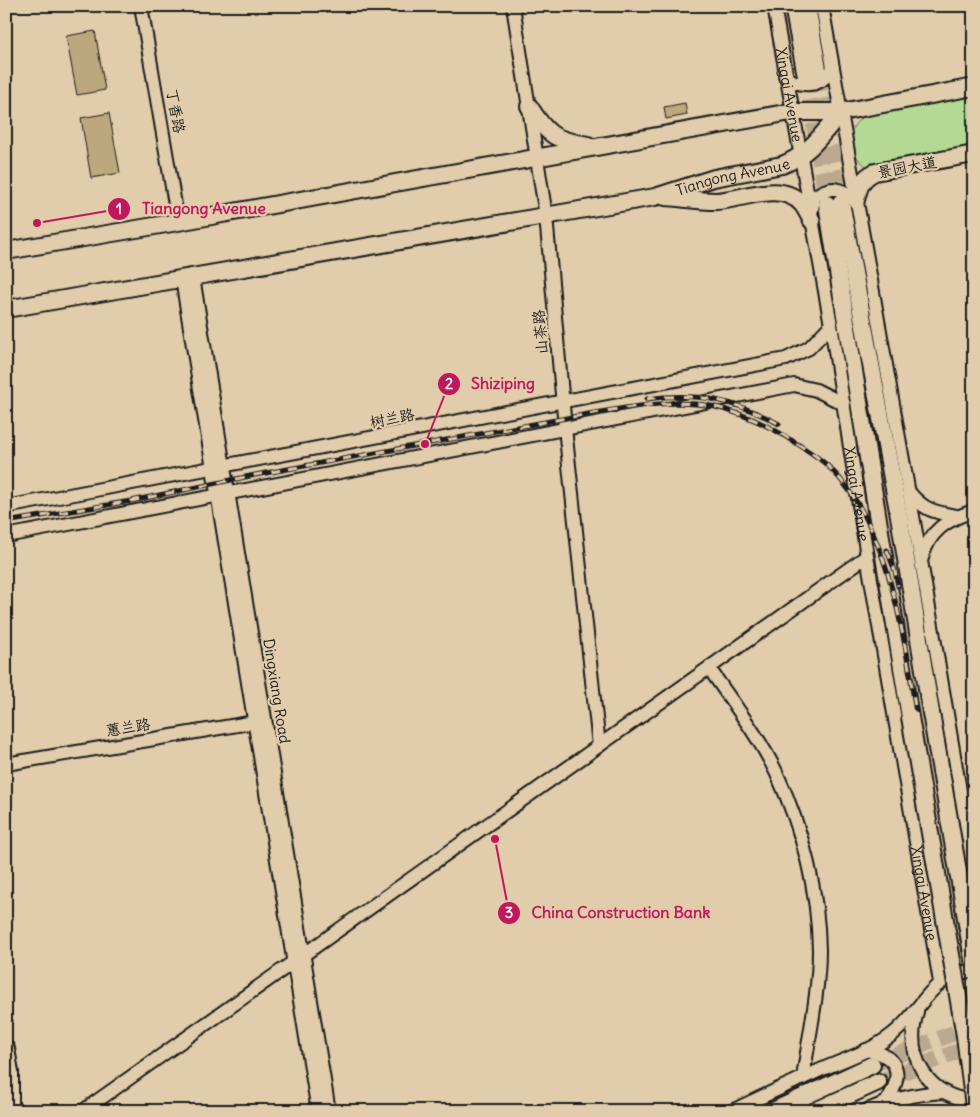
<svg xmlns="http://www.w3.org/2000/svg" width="980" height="1117" viewBox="0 0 980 1117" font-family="Delius,'LXGW WenKai TC',sans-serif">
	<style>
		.green { fill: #b3d995; stroke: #687a58 }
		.building { fill: #bda77d; stroke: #1c1c1c }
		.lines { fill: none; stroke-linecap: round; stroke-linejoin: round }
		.major-tunnel { stroke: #baa98e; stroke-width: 16; stroke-dasharray: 16 8; stroke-linecap: butt }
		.minor-casing { stroke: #1c1c1c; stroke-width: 16 }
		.major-casing { stroke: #1c1c1c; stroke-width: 20 }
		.minor { stroke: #e1ccab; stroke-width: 12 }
		.major { stroke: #e1ccab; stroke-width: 16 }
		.rail-casing { stroke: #1c1c1c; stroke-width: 5 }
		.rail { stroke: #e1ccab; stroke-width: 3; stroke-dasharray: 9; stroke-linecap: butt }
		.major-bridge-casing { stroke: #1c1c1c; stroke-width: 20; stroke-linecap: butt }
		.major-bridge { stroke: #e1ccab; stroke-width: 16 }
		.labels { text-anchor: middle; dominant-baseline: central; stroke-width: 4.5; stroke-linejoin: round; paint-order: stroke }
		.street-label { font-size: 15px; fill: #1c1c1c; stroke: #e1ccab }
		.leader { fill: none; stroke: #c2185b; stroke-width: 2 }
		.callout-dot { fill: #c2185b; stroke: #e1ccab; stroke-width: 2 }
		.mark-label { font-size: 15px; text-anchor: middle; font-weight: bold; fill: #fff }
		.callout-label { font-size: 16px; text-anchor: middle; font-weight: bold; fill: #c2185b; stroke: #e1ccab; stroke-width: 4.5; stroke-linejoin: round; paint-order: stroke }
	</style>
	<rect width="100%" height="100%" fill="#e1ccab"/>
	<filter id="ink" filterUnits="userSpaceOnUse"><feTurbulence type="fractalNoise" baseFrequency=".02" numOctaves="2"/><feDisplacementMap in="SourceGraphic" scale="10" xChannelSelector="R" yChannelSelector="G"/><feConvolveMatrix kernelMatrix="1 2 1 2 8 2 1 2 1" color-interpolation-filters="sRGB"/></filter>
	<g filter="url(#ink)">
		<!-- green -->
		<path class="green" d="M974 95V149L867 167C848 153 843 128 866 115Z"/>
		<!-- building -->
		<g class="building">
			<path d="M95 31 105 90 77 95 66 36Z"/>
			<path d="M685 103 687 115 666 119 664 107Z"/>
			<path d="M109 113 120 173 91 178 81 118Z"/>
		</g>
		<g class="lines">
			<!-- major-tunnel -->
			<g class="major-tunnel">
				<path d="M819 75 841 202"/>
				<path d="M806 76 827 204"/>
				<path d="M872 1065 974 1025"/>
				<path d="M878 1082 974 1045"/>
			</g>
			<defs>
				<g id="minor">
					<path d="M141 6 178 222"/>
					<path d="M513 6 546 216 565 428 599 746"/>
					<path id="s1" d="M774 6 831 325 867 556 940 982"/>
					<path d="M822 6 921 561 974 873"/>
					<path d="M785 76C798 87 818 88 829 73"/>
					<path d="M812 210 814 197C830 185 841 187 856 200"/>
					<path d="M193 277 329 1111"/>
					<path d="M182 279 318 1111"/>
					<path d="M909 492C924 510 933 512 956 516"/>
					<path d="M6 507 786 359 809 348 831 325"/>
					<path d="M6 536 794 385 816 390 844 404"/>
					<path d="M922 558C929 531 947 519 974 511"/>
					<path d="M709 668C732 702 759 736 777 774 802 829 818 889 819 950 819 992 809 1036 803 1078"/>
					<path d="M6 764 255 722"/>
					<path d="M917 1012C904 1056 926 1096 974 1101"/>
					<path d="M866 1050C899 1055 904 1074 887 1101"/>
					<path d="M870 1110 890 1111"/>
					<path d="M83 1111 867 556"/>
					<path d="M732 1111C761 1097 789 1084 818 1071 843 1060 872 1051 893 1034 925 1008 927 977 974 970"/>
					<path d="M865 1111C893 1099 914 1094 943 1092"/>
				</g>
				<g id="major">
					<path d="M793 6 806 76"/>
					<path d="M807 6 819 75"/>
					<path d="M529 106C547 135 554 140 588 145"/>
					<path d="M665 197C681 198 699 201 716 201 743 200 780 180 802 204 806 209 809 216 812 221"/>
					<path d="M856 200C859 186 862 178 875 172L974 154"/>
					<path d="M841 202 899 516 931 713"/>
					<path d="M827 204 910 717"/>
					<path d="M6 251 178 222 791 112H841L974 87"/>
					<path id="s2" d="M6 309 655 197 714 178 782 165C809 155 823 133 841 112"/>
					<path d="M6 1049 10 1072V1111"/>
					<path d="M773 1111 872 1065"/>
					<path d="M815 1111 878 1082"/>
				</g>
			</defs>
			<!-- minor casing -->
			<use href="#minor" class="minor-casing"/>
			<!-- major casing -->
			<use href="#major" class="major-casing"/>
			<!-- minor -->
			<use href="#minor" class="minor"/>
			<!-- major -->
			<use href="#major" class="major"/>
			<defs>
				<g id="rail">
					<path d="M647 399C696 392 736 400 779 424"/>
					<path d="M6 522 131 501 255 475 594 413C631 407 673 399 711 406 739 412 767 424 791 440 804 448 819 457 830 468 896 532 907 663 922 750 940 853 958 956 974 1060"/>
					<path d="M887 550 895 571 898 586"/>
					<path d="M956 903 965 957"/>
				</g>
			</defs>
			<!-- rail casing -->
			<use href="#rail" class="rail-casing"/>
			<!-- rail -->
			<use href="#rail" class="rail"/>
			<defs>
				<g id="major-bridge">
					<path d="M931 713 974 965"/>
					<path d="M910 717 965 1036 974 1106"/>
				</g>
			</defs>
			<!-- major-bridge casing -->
			<use href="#major-bridge" class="major-bridge-casing"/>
			<!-- major-bridge -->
			<use href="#major-bridge" class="major-bridge"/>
		</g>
	</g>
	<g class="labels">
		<!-- street labels -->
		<g class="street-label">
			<text stroke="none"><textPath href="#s1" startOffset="90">Xingai Avenue</textPath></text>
			<text transform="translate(176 111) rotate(80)">丁香路</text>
			<text transform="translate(907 167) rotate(-11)">景园大道</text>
			<text stroke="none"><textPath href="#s2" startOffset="739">Tiangong Avenue</textPath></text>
			<text transform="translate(540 332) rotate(-95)">山茶路</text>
			<text transform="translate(392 418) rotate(-11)">树兰路</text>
			<text stroke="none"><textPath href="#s1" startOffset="495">Xingai Avenue</textPath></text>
			<text transform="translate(277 691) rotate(81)">Dingxiang Road</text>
			<text transform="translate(128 727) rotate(-9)">蕙兰路</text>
			<text stroke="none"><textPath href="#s1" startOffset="900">Xingai Avenue</textPath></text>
		</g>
	</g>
	<!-- callouts -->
	<path class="leader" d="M37 223L119 209M425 444L449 384M495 839L509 913"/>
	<g class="callout-dot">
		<circle cx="37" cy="223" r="5"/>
		<circle cx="425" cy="444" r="5"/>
		<circle cx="495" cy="839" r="5"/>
		<circle cx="119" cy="209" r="12"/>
		<circle cx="449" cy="384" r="12"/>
		<circle cx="509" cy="913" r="12"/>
	</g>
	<g class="mark-label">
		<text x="119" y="214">1</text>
		<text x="449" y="389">2</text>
		<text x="509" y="918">3</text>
	</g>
	<g class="callout-label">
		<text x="204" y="214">Tiangong Avenue</text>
		<text x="503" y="389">Shiziping</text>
		<text x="621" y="918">China Construction Bank</text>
	</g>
	<!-- margin -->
	<rect width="980" height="1117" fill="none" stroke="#e1ccab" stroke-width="25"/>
	<rect x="12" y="12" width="955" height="1092" fill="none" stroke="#1c1c1c" stroke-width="2" filter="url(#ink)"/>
</svg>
